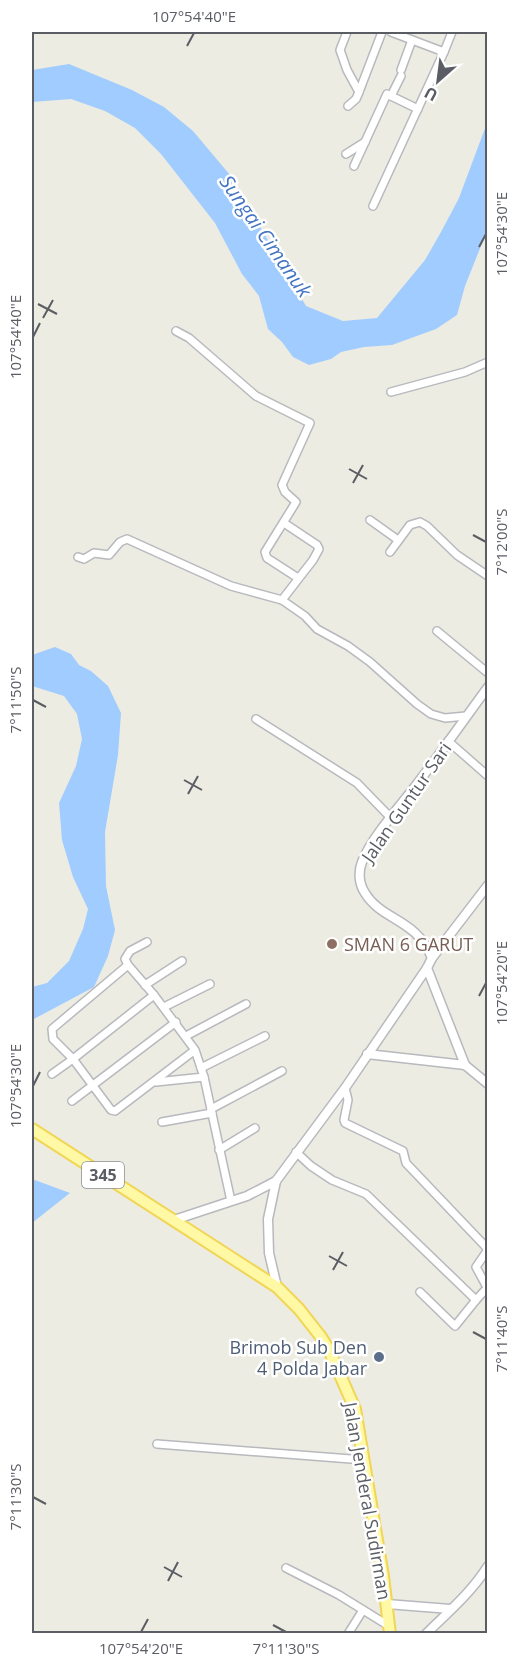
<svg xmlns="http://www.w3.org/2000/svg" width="519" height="1665" viewBox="0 0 519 1665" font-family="'Open Sans',sans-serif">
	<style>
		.water { fill: #a0ccff }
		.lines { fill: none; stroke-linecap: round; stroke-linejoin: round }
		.minor-casing { stroke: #b7b9be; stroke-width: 10 }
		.tertiary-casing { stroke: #b7b9be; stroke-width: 11 }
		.primary-casing { stroke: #f1d556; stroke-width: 14 }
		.minor { stroke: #fff; stroke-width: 7 }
		.tertiary { stroke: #fff; stroke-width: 8 }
		.primary { stroke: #fff9a5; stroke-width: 10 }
		.ticks { fill: none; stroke: #5a5d63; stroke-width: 2 }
		.education-dot { fill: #8d6e63; stroke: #fff; stroke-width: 2 }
		.service-dot { fill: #5c6f8a; stroke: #fff; stroke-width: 2 }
		.labels { text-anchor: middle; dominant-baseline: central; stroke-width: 5; stroke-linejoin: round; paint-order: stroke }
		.shield { fill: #fff; stroke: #8c8e92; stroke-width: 1.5 }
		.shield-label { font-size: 16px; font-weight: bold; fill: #5a5d63 }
		.street-label { font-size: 18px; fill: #5a5d63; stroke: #fff }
		.education-label { font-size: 18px; fill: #785e54; stroke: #fff; text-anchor: start }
		.service-label { font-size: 18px; fill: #4e5e75; stroke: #fff; text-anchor: end }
		.water-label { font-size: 20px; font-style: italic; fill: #4274c3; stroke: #fff }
		.neatline { fill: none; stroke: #5a5d63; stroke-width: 2 }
		.ticks-label { font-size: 15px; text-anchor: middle; fill: #5a5d63 }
	</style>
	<rect width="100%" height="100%" fill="#edece2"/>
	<!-- water -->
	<g class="water">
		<path d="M69 64 132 90 164 107 193 131 230 175 306 306 343 321 377 318 425 260 441 232 459 198 487 123V231L465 286 457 315 436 329 392 345 364 347 341 352 331 359 309 365 293 357 282 342 268 329 259 296 242 274 215 223 161 154 135 128 105 111 71 99 32 102V70Z"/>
		<path d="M55 647 71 654 79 665 91 671 108 686 121 713 118 755 105 832 106 886 115 930 108 956 94 987 32 1020V987L47 983 69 961 83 929 88 909 73 877 62 840 59 803 76 766 82 739 77 714 64 696 32 686V655Z"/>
		<path d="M32 1179 70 1193 32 1223Z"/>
	</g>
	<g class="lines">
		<defs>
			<g id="minor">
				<path d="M347 32 340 50 347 70 359 92 382 32"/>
				<path d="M391 32 444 52 452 32"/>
				<path d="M401 70 412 40"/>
				<path d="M401 76 391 96 418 109"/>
				<path d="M348 106 356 99 359 92"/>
				<path d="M346 154 365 142"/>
				<path d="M354 166 387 94 391 96"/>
				<path d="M373 206 444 52"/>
				<path d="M176 331 189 338 256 396 310 423 282 485 285 492 296 502 265 552 267 558 298 578"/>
				<path d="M391 392 465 372 488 362"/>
				<path d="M370 520 398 540"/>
				<path d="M390 552 410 525 420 522 427 526 457 555 488 576"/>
				<path d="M78 557 84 559 94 553 109 555 120 542 127 539 231 586 282 600 305 616 317 629 348 646 370 662 417 704 431 714 445 718 466 716"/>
				<path d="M282 600 313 560 319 549 317 545 284 523"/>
				<path d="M437 631 488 673"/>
				<path d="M256 719 357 783 391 818"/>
				<path d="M448 741 488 776"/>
				<path d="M128 965 125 959 130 951 147 942"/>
				<path d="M145 985 182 961"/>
				<path d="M164 1007 210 984"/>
				<path d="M186 1036 246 1004"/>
				<path d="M195 1050 115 1111 111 1110 73 1059 154 995 195 1050 204 1077 231 1201"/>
				<path d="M201 1068 265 1036"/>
				<path d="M52 1074 73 1059 53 1039 52 1029 128 965 154 995"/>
				<path d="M156 1082 204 1077"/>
				<path d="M345 1088 348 1100 344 1120 345 1123 403 1151 406 1163 486 1247 487 1251 476 1267 488 1289"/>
				<path d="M72 1101 176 1022"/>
				<path d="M211 1109 282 1071"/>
				<path d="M162 1122 212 1113"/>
				<path d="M219 1150 255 1128"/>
				<path d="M296 1152 311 1166 332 1180 366 1194 476 1300 487 1288"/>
				<path d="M420 1292 455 1326 476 1300"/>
				<path d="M157 1444 364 1460"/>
				<path d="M286 1568 339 1595 389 1626"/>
				<path d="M348 1634 363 1610"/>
			</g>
			<g id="tertiary">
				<path d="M432 958 488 885"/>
				<path d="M427 968 465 1065"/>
				<path d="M367 1054 465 1065 488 1084"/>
				<path d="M276 1181 268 1219 269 1253 277 1287"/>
				<path d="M174 1220 247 1196 276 1181 345 1088 427 968 432 958C416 918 382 921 365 893 359 884 358 872 362 862 373 834 405 801 423 776 445 747 466 717 488 687"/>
				<path d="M387 1604 450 1609"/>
				<path d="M426 1634C448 1612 471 1593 488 1566"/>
			</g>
			<path id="primary" d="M32 1129 277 1287 299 1309 321 1337 329 1350 355 1409 383 1576 390 1634"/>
		</defs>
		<!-- minor casing -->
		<use href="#minor" class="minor-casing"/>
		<!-- tertiary casing -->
		<use href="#tertiary" class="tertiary-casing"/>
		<!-- primary casing -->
		<use href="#primary" class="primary-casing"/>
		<!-- minor -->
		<use href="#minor" class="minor"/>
		<!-- tertiary -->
		<use href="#tertiary" class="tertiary"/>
		<!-- primary -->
		<use href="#primary" class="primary"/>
	</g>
	<!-- ticks -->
	<path class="ticks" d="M187 46 194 33M479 247 486 234M38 304 57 314M43 318 53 300M33 337 40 323M349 469 367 479M353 483 363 465M473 535 486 542M33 700 46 707M184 780 202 790M188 794 198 776M479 996 486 983M33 1086 40 1072M329 1256 347 1266M333 1270 343 1252M473 1332 486 1339M33 1497 46 1504M164 1567 182 1577M168 1581 178 1562M273 1625 286 1632M141 1632 148 1619"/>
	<!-- markers -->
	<circle class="education-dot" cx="332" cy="944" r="6"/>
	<circle class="service-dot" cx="379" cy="1357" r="6"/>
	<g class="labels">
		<!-- shield labels -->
		<rect class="shield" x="82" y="1162" width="42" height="26" rx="4.5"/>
		<g class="shield-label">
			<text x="103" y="1175">345</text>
		</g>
		<!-- street labels -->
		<g class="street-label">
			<text transform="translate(406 802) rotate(-55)">Jalan Guntur Sari</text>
			<text transform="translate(368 1501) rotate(80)">Jalan Jenderal Sudirman</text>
		</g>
		<!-- education labels -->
		<g class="education-label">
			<text x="344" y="944">SMAN 6 GARUT</text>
		</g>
		<!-- service labels -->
		<g class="service-label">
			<text x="367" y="1347">Brimob Sub Den<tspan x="367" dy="21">4 Polda Jabar</tspan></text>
		</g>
		<!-- water labels -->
		<g class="water-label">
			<text transform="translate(266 236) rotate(55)">Sungai Cimanuk</text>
		</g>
	</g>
	<!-- border -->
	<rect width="519" height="1665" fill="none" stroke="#ffffff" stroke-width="66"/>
	<!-- north arrow -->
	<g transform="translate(438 81) rotate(208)" stroke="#ffffff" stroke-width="4.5" paint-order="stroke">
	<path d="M0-4.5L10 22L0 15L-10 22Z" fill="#5a5d63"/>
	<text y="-9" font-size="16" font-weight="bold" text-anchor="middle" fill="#5a5d63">U</text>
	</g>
	<rect x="33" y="33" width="453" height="1599" class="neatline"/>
	<g class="ticks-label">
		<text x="194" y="22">107°54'40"E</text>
		<text transform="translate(502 234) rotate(-90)" y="5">107°54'30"E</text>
		<text transform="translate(16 337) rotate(-90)" y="5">107°54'40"E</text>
		<text transform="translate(502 542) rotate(-90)" y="5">7°12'00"S</text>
		<text transform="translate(16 700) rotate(-90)" y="5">7°11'50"S</text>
		<text transform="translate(502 983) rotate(-90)" y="5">107°54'20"E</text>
		<text transform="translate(16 1086) rotate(-90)" y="5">107°54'30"E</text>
		<text transform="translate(502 1339) rotate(-90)" y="5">7°11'40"S</text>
		<text transform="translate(16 1497) rotate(-90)" y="5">7°11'30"S</text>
		<text x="141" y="1654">107°54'20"E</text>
		<text x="286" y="1654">7°11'30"S</text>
	</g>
</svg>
